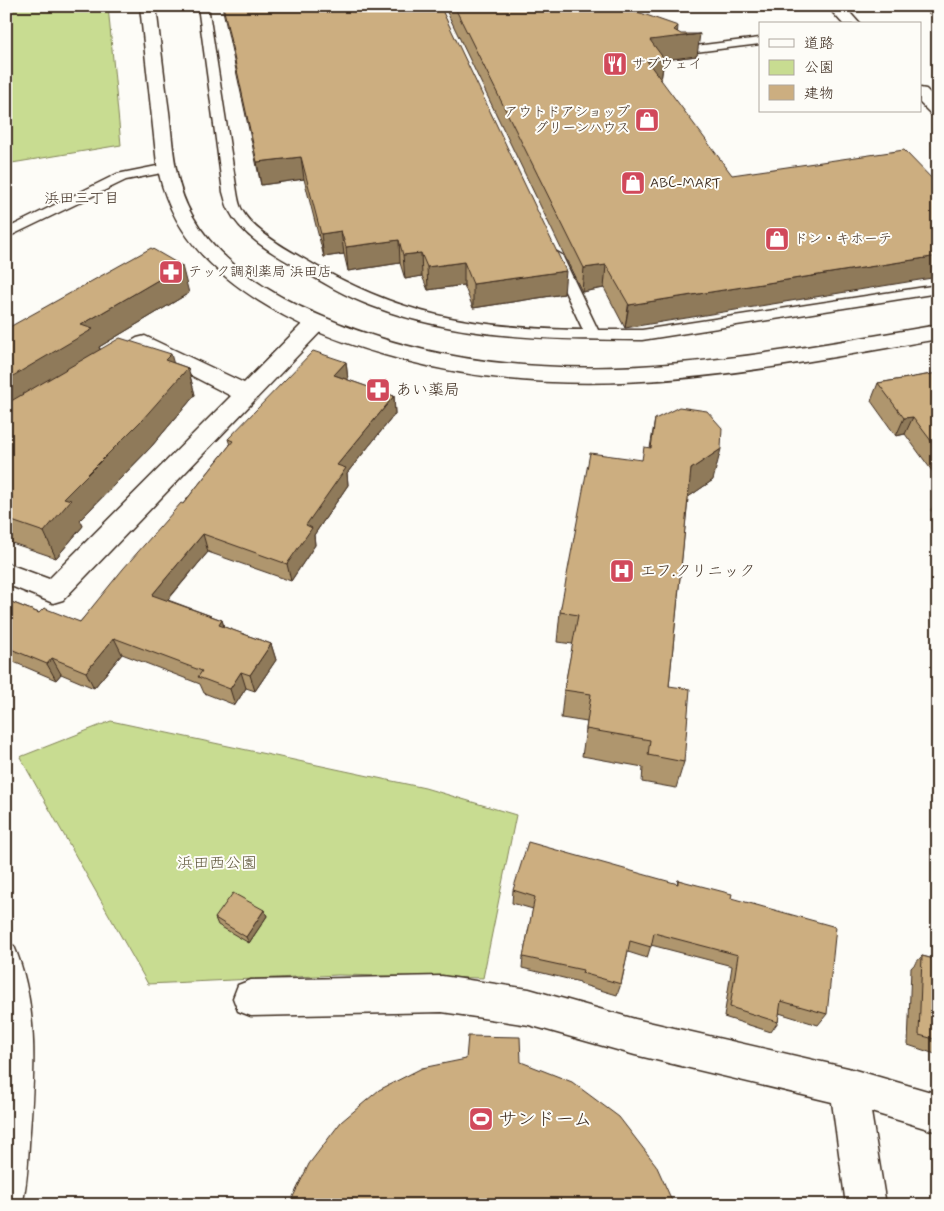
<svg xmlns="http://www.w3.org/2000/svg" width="944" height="1211" viewBox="0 0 944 1211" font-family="Mynerve,'Klee One',sans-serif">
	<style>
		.green { fill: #c8dc91; stroke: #828358 }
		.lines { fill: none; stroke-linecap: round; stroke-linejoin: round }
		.lane-casing { stroke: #3b2a1e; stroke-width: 3 }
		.street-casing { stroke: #3b2a1e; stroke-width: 3 }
		.secondary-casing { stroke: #3b2a1e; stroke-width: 3 }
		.lane { fill: #fdfcf7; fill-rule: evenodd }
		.street { fill: #fdfcf7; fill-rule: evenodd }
		.secondary { fill: #fdfcf7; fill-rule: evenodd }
		.wall { fill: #af966e; stroke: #3b2a1e }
		.shaded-wall { fill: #8f7a5a; stroke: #3b2a1e }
		.building { fill: #ccae80; stroke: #3b2a1e }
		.labels { text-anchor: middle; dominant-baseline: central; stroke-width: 4; stroke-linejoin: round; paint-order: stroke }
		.far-poi-label { font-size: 14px; fill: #3b2a1e; stroke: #fdfcf7; text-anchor: start }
		.far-neighbourhood-label { font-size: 15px; fill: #3b2a1e; stroke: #fdfcf7 }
		.poi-label { font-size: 16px; fill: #3b2a1e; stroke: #fdfcf7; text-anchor: start }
		.park-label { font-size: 16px; fill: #5e563b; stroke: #fdfcf7 }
		.near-poi-label { font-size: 19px; fill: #3b2a1e; stroke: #fdfcf7; text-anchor: start }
	</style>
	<rect width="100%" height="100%" fill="#fdfcf7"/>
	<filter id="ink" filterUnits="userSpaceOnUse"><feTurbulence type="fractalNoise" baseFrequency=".02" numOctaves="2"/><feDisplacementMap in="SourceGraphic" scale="10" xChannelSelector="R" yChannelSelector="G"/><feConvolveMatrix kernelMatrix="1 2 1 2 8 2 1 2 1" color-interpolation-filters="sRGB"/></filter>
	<g filter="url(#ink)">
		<!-- green -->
		<g class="green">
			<path d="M6 6H108L121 145 6 164Z"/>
			<path d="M111 721 425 788 516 815 483 978 338 975 148 984 20 757Z"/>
		</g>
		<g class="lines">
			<defs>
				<g id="lane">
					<path d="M198 6H208L237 192C238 198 239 205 242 210 251 229 286 249 304 259 399 316 473 328 583 330L548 255 555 251 562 255 598 330H642L938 285V293L642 340C551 340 459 339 372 306 345 296 320 281 295 266 272 253 241 235 229 210 226 205 225 198 223 192Z"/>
					<path d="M760 38V44L679 54 673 51 679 48Z"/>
					<path d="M167 164 173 168 172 171 126 180 6 238V229L117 174Z"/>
					<path d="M6 942 14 946C40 1006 34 1080 29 1144 28 1164 27 1185 22 1205H6Z"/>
				</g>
				<g id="street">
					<path d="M316 316 324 318 327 323 324 328 63 600 53 603 6 584V563L49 579 231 396 146 352C132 360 117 374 101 369L98 364 101 359 137 338 145 336 244 383 308 318Z"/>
					<path d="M442 976 529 989 635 1019 848 1068 938 1094V1132L871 1112 886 1205H846L832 1102 635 1055 529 1025 442 1012 251 1016 238 1011 233 998 238 985 251 980Z"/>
				</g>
				<g id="secondary">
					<path d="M140 6H156C160 41 164 77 169 112 173 146 174 184 192 215 219 263 271 295 321 316 524 404 729 360 938 325V339C758 370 584 408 403 360 357 348 310 332 269 307 212 273 169 231 157 164Z"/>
					<path d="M827 6H844L860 24H843Z"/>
					<path d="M920 88 926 89 938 101V116L932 115 920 103Z"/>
				</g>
			</defs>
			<!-- lane casing -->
			<use href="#lane" class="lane-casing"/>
			<!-- street casing -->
			<use href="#street" class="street-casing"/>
			<!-- secondary casing -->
			<use href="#secondary" class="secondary-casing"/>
			<!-- lane -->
			<use href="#lane" class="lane"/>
			<!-- street -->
			<use href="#street" class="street"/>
			<!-- secondary -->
			<use href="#secondary" class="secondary"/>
		</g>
		<!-- wall -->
		<g class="wall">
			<path d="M222 6H440L564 294 473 308 464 285 428 290 422 276 405 279 400 263 348 271 344 254 324 257 304 179 261 185Z"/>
			<path d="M444 6H627L629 9 678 32 697 56 664 60 625 328 604 288 582 292Z"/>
			<path d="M921 6H938V22Z"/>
			<path d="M189 293 99 347 100 349 174 363 188 368 195 395 151 447 80 520 83 526 56 558 6 541V329Z"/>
			<path d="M346 362 348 380 394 396 395 414 347 473 348 485 314 535 315 545 291 581 208 552 168 600 222 620 224 627 271 644 276 660 255 691 246 688 235 705 204 693 200 684 122 654 94 688 61 674 56 680 9 660 6 663V600L39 613 80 622 183 504 230 445 228 439Z"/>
			<path d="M938 373V479L905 434 896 436 871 401 878 383Z"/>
			<path d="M655 419 713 480 688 497 669 686 684 762 676 788 642 782 643 767 582 756 587 722 561 718 564 690 573 644 557 642 560 612 642 460 650 448Z"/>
			<path d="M938 497V520L931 510Z"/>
			<path d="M678 880 731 898 827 1014 818 1025 779 1013 778 1022 771 1032 724 1017 732 966 651 945 647 958 628 952 621 984 617 995 580 984V982L522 968 523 957 533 909 512 903 513 890 677 884Z"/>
			<path d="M264 910 267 916 249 943 218 925 215 918Z"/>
			<path d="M922 956 938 960V1055L908 1045 911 968Z"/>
			<path d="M938 1198V1205H929V1202Z"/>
		</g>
		<!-- shaded-wall -->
		<g class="shaded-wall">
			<path d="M678 26 677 37 700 34 697 56 664 60 661 80 645 83 650 40 674 30Z"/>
			<path d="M301 157 304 179 261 185 257 162Z"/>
			<path d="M341 231 344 254 324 257 321 234Z"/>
			<path d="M399 240 400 263 348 271 346 247Z"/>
			<path d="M421 253 422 276 405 279 403 255Z"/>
			<path d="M938 256V277L625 328 629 305Z"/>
			<path d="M464 262V285L428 290 427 267Z"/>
			<path d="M606 265 604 288 582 292 584 268Z"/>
			<path d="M182 266 189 293 99 347 102 356 6 414V380L81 325Z"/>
			<path d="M566 271 564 294 473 308V284Z"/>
			<path d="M171 354 178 379 188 368 195 395 151 447 80 520 83 526 56 558 44 532 64 498 165 360Z"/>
			<path d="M346 362 348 380 334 375Z"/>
			<path d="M394 396 395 414 347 473 348 485 314 535 315 545 291 581 287 564 306 525 337 465Z"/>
			<path d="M913 417 905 434 896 436 904 418Z"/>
			<path d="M721 449 713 480 684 500 691 469Z"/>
			<path d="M203 534 208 552 158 611 152 595Z"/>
			<path d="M222 620 227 637 219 625Z"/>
			<path d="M114 638 122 654 94 688 86 672Z"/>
			<path d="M271 644 276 660 255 691 250 675Z"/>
			<path d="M6 656 9 660 6 663Z"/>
			<path d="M52 658 61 674 56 680 47 664Z"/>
			<path d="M241 672 246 688 235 705 230 689Z"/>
			<path d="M264 910 267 916 249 943 246 937Z"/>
		</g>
		<!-- building -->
		<g class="building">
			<path d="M223 6H440L566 271 473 284 464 262 427 267 421 253 403 255 399 240 346 247 341 231 321 234 301 157 257 162Z"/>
			<path d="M454 6H627L629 9 678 26 674 30 681 34H700L650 40 664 59 647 61 732 175 904 150 938 185V256L629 305 606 265 584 268Z"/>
			<path d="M151 248 182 266 81 325 93 329 6 380V329Z"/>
			<path d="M120 338 171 354 165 360 188 368 142 420 64 498 71 500 44 532 6 519V404Z"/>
			<path d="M313 351 346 362 334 375 394 396 337 465 346 468 306 525 312 528 287 564 203 534 152 595 222 620 219 625 271 644 250 675 241 672 230 689 198 677 202 671 114 638 86 672 52 658 47 664 6 647V600L39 613 44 608 80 622 123 569 181 503 183 504 233 441 228 439Z"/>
			<path d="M938 373V450L913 417 904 418 878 383Z"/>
			<path d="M679 407 707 411 722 428 721 449 691 469 669 686 690 689 684 762 648 755 650 740 586 729 591 694 564 690 578 615 560 612 590 453 642 460 644 447 651 448 655 419Z"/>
			<path d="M528 842 678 884V880L732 894 731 898 836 927 827 1014 781 1001 778 1022 730 1007 738 955 654 933 651 947 630 941 621 984 582 973 583 970 523 957 535 897 513 890Z"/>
			<path d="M233 893 264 910 246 937 215 918Z"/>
			<path d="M922 956 938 960V1040L919 1035Z"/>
			<path d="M468 1036 520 1037 521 1062 572 1082 619 1117 656 1165 674 1205H289L309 1164 341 1122 379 1090 422 1068 466 1059Z"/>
		</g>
	</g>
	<!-- icons -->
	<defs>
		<symbol id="restaurant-square" viewBox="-11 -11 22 22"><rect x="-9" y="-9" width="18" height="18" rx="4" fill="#d1495b" stroke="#fdfcf7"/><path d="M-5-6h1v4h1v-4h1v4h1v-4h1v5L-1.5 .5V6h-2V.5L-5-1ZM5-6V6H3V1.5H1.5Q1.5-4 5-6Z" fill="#fff"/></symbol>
		<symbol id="shop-square" viewBox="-11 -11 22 22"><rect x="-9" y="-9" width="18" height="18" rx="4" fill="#d1495b" stroke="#fdfcf7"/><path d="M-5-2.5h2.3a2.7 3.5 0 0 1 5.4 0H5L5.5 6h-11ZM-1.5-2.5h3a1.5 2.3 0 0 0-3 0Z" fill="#fff"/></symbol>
		<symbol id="pharmacy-square" viewBox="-11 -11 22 22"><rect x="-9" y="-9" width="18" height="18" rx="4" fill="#d1495b" stroke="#fdfcf7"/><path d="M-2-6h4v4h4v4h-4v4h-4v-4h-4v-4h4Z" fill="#fff"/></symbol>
		<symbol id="hospital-square" viewBox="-11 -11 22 22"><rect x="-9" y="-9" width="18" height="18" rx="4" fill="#d1495b" stroke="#fdfcf7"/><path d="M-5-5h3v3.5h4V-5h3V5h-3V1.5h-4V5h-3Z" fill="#fff"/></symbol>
		<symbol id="stadium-square" viewBox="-11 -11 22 22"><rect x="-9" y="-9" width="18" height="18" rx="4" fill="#d1495b" stroke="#fdfcf7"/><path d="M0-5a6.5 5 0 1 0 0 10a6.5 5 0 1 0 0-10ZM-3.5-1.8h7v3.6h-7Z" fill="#fff"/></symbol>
	</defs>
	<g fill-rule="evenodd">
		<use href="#restaurant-square" x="601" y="50" width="28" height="28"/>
		<use href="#shop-square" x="633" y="106" width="28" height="28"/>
		<use href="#shop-square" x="619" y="169" width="28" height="28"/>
		<use href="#shop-square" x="763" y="225" width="28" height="28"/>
		<use href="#pharmacy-square" x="157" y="258" width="28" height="28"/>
		<use href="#pharmacy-square" x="364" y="376" width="28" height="28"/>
		<use href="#hospital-square" x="608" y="557" width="28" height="28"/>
		<use href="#stadium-square" x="467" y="1105" width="28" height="28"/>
	</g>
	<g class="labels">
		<!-- far-poi labels -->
		<g class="far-poi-label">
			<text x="632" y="64">サブウェイ</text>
			<text x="630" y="112" text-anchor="end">アウトドアショップ<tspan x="630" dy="16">グリーンハウス</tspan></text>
			<text x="650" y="183">ABC-MART</text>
			<text x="794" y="239">ドン・キホーテ</text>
			<text x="188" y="272">テック調剤薬局 浜田店</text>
		</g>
		<!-- far-neighbourhood labels -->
		<g class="far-neighbourhood-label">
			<text x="82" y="199">浜田三丁目</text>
		</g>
		<!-- poi labels -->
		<g class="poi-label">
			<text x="396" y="390">あい薬局</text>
			<text x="640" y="571">エフ.クリニック</text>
		</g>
		<!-- park labels -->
		<g class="park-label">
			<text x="217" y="863">浜田西公園</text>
		</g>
		<!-- near-poi labels -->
		<g class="near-poi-label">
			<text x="498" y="1119">サンドーム</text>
		</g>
	</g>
	<!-- margin -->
	<rect width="944" height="1211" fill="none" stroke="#fdfcf7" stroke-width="25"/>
	<rect x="12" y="12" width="919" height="1186" fill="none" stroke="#3b2a1e" stroke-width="2" filter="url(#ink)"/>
	<!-- legend -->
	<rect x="759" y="22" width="162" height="90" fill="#fdfcf7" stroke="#afa8a0"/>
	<rect x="769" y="39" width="25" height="8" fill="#fdfcf7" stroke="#afa8a0"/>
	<text x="804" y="48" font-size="15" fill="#3b2a1e">道路</text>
	<rect x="769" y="60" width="25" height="15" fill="#c8dc91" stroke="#afa8a0"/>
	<text x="804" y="72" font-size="15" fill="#3b2a1e">公園</text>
	<rect x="769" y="85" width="25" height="15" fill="#ccae80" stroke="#afa8a0"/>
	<text x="804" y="98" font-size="15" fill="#3b2a1e">建物</text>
</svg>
